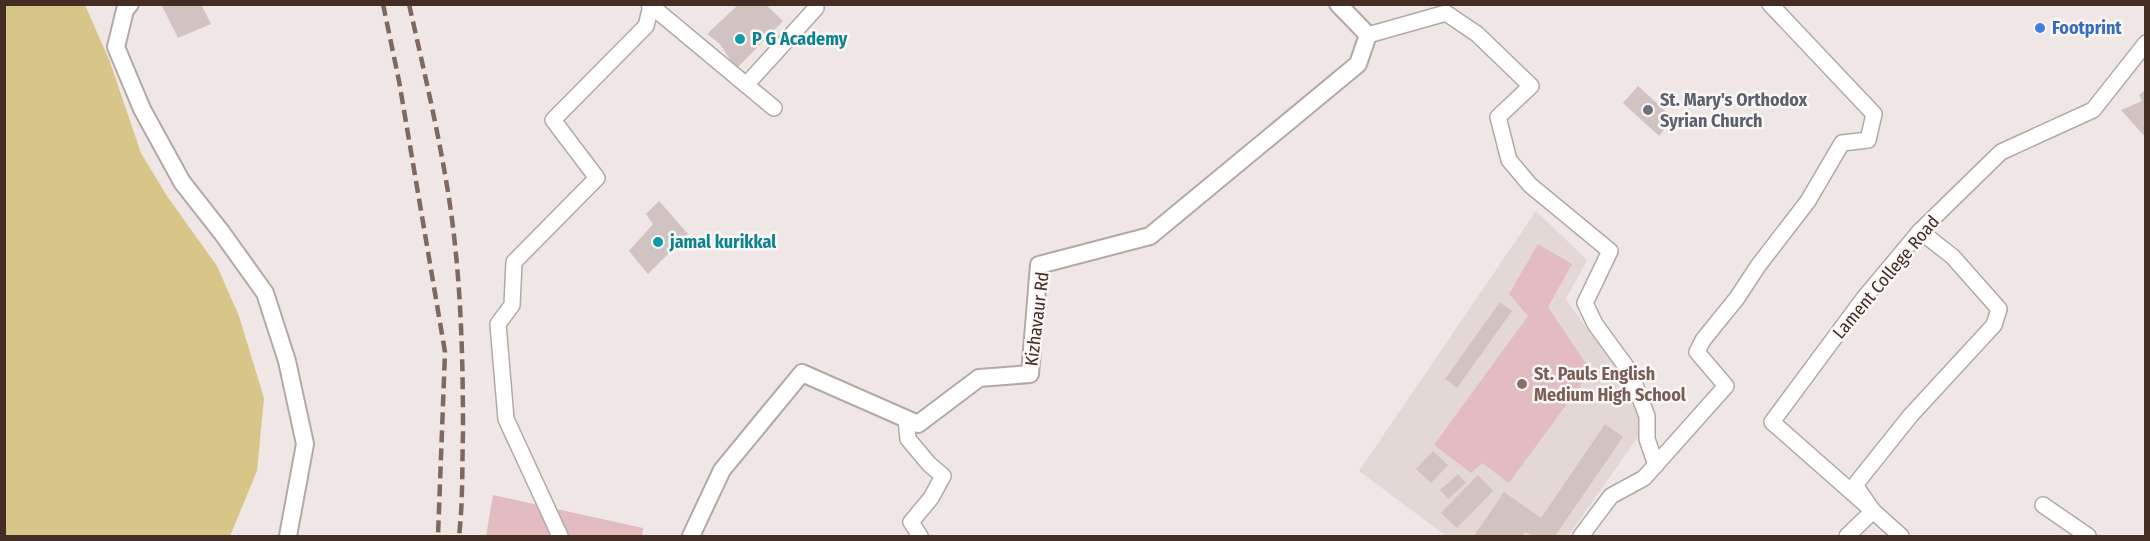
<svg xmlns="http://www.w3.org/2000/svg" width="2150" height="541" viewBox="0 0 2150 541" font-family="'Fira Sans Condensed',sans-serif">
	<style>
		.built { fill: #e3d8d6 }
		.green { fill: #e2bcc1 }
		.water { fill: #d8c689 }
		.building { fill: #d1c3c1 }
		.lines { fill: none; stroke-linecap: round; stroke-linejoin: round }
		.minor-casing { stroke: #b5a8a3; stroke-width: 18 }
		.tertiary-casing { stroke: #b5a8a3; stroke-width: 20 }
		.minor { stroke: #fff; stroke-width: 15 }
		.tertiary { stroke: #fff; stroke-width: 16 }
		.rail { stroke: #7f685d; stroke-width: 4.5; stroke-dasharray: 12 6; stroke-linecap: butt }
		.shop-dot { fill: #3f7fe0; stroke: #fbf7f6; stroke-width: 2 }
		.culture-dot { fill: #0f9aa8; stroke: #fbf7f6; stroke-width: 2 }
		.worship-dot { fill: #6b7280; stroke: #fbf7f6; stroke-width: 2 }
		.education-dot { fill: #8d6e63; stroke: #fbf7f6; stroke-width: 2 }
		.labels { text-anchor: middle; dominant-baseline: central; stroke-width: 5; stroke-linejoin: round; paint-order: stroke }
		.shop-label { font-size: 18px; font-weight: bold; fill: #366cbe; stroke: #fbf7f6; text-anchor: start }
		.culture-label { font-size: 18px; font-weight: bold; fill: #0d838f; stroke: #fbf7f6; text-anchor: start }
		.worship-label { font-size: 18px; font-weight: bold; fill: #5b616d; stroke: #fbf7f6; text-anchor: start }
		.street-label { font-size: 18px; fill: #442d22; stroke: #fbf7f6 }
		.education-label { font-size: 18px; font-weight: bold; fill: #785e54; stroke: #fbf7f6; text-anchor: start }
	</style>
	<rect width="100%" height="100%" fill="#efe7e5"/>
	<!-- built -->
	<path class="built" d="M1536 211 1587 260 1566 299 1589 332 1620 368 1643 430 1568 536H1446L1359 471Z"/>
	<!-- green -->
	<g class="green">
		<path d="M1538 244 1572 264 1548 307 1591 371 1509 483 1482 463 1471 473 1434 445 1528 316 1509 294Z"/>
		<path d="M493 495 643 528 642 536H486Z"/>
	</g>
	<!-- water -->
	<path class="water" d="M4 5H85L110 62 141 153 167 196 217 266 239 316 264 398 257 471 230 536H5Z"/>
	<!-- building -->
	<g class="building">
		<path d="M161 4H201L211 24 178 38Z"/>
		<path d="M739 4H765L783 21 736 69 720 44 707 34Z"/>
		<path d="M1638 86 1673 118 1659 136 1623 103Z"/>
		<path d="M2146 89V138L2121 110 2142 101 2139 95Z"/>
		<path d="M659 201 688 234 648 274 629 251 653 224 646 214Z"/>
		<path d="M1500 302 1512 311 1457 388 1445 379Z"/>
		<path d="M1605 424 1623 437 1555 536H1534L1525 532 1522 536H1474L1504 492 1541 518Z"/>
		<path d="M1433 451 1448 465 1431 483 1416 469Z"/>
		<path d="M1458 474 1466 483 1448 499 1440 490Z"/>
		<path d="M1478 475 1493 491 1457 528 1441 513Z"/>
	</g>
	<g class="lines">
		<defs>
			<g id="minor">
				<path d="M649 4 774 108"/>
				<path d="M1368 35 1446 13 1477 34 1531 86 1498 117 1509 160 1530 185 1610 251 1585 303 1595 324 1630 372 1647 416V439L1656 465"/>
				<path d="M746 85 816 8 815 4"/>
				<path d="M906 419 908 439 929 464 943 476 931 498 911 522 920 536"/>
				<path d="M2043 505 2088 536"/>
				<path d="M560 536 506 419 498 324 512 305 514 262 597 178 553 120 646 26 651 6"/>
				<path d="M1581 536 1611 496 1644 478 1726 386 1697 352 1703 340 1737 298 1758 266 1808 201 1842 143 1868 140 1874 114 1770 4"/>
				<path d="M1847 536 1873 511 1772 422 1864 298 1920 231 2001 152 2093 110 2146 43"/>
				<path d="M1901 536 1873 511 1855 485 1911 415 1994 325 1999 309 1953 257 1920 231"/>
			</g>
			<g id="tertiary">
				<path d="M130 4 125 10 116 47 142 109 182 182 222 233 265 293 287 361 305 444 288 536"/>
				<path d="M691 536 722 470 802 373 918 424 979 378 1030 374 1039 265 1150 236 1358 64 1368 35 1338 4"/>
			</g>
		</defs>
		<!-- minor casing -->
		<use href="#minor" class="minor-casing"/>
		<!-- tertiary casing -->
		<use href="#tertiary" class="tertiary-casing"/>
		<!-- minor -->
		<use href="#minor" class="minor"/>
		<!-- tertiary -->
		<use href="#tertiary" class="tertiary"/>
		<!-- rail -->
		<g class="rail">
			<path d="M383 4 399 81 445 352 438 536"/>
			<path d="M409 4C424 71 440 138 450 205 461 280 463 357 463 432 462 467 463 502 459 536"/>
		</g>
	</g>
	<!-- markers -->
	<circle class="shop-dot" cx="2040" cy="28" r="6"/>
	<g class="culture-dot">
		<circle cx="740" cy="39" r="6"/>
		<circle cx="658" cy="242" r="6"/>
	</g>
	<circle class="worship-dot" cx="1648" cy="110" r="6"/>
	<circle class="education-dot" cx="1522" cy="384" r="6"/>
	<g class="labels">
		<!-- shop labels -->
		<g class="shop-label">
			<text x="2052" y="28">Footprint</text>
		</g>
		<!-- culture labels -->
		<g class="culture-label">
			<text x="752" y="39">P G Academy</text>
			<text x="670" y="242">jamal kurikkal</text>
		</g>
		<!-- worship labels -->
		<g class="worship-label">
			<text x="1660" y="100">St. Mary's Orthodox<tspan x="1660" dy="21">Syrian Church</tspan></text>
		</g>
		<!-- street labels -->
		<g class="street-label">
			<text transform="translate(1886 277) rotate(-50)">Lament College Road</text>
			<text transform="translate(1037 319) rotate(-83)">Kizhavaur Rd</text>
		</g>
		<!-- education labels -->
		<g class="education-label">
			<text x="1534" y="374">St. Pauls English<tspan x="1534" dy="21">Medium High School</tspan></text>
		</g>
	</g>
	<!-- border -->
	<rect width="2150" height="541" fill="none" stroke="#442d22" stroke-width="12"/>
</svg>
